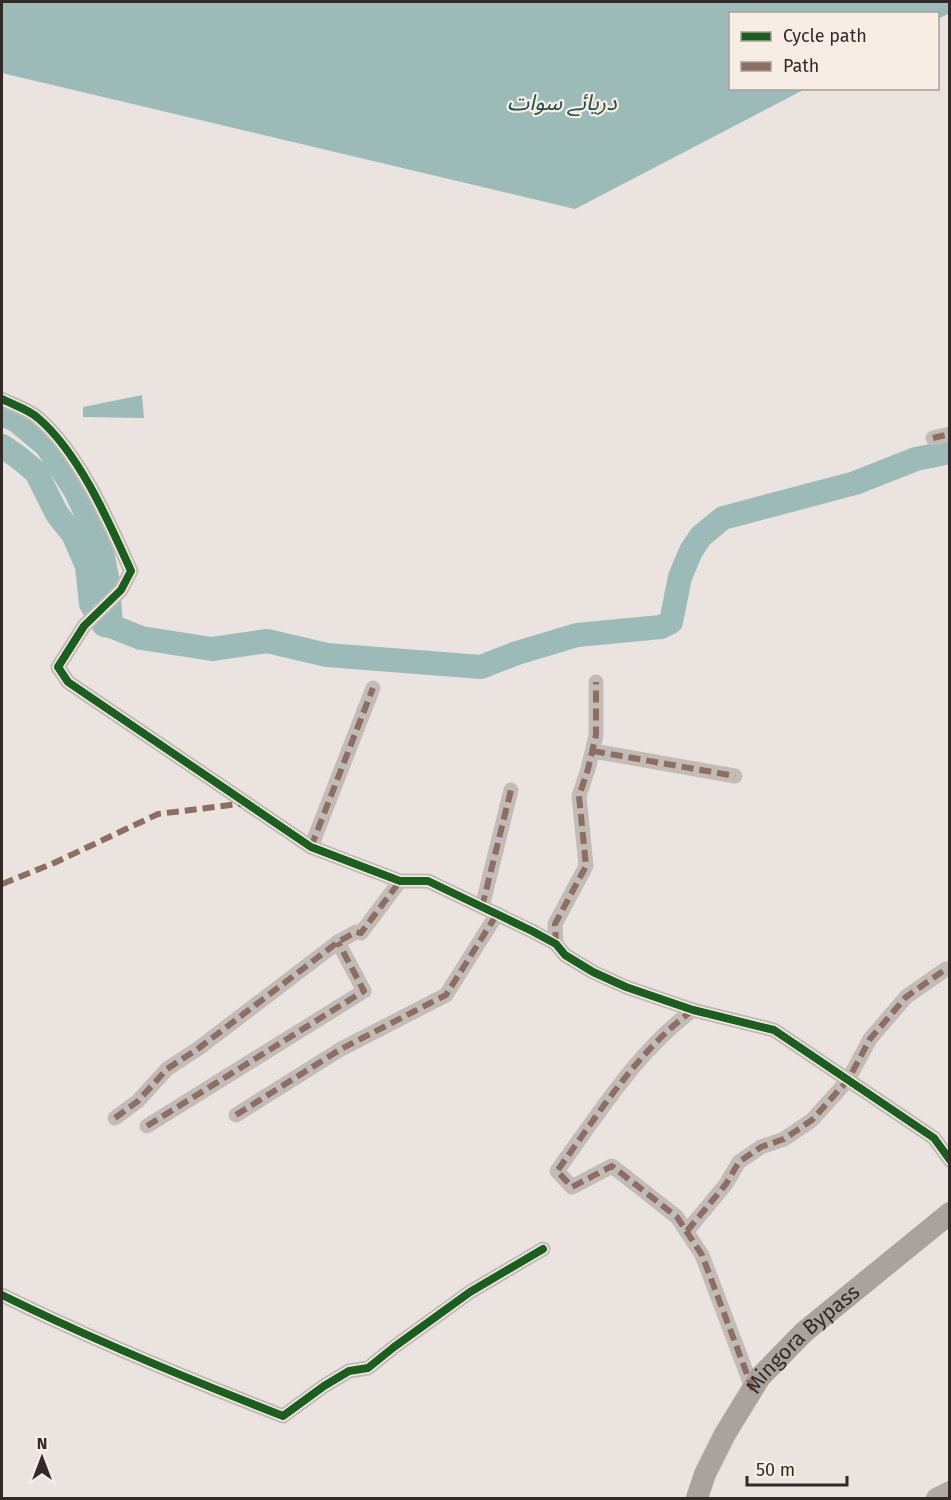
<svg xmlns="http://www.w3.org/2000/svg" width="951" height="1500" viewBox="0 0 951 1500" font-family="'Fira Sans','Noto Sans Arabic',sans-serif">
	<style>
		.water { fill: #9cbab7 }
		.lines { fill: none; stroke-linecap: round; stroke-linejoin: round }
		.river { stroke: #9cbab7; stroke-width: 24 }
		.minor { stroke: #c2bbb8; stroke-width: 15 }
		.major { stroke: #b1aaa7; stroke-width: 20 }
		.highway { stroke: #a9a29e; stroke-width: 22 }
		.quiet { stroke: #8d6e63; stroke-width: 6; stroke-dasharray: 12 6; stroke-linecap: butt }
		.cycleway-casing { stroke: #f7ede5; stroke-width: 11 }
		.cycleway { stroke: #1b5e20; stroke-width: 8 }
		.labels { text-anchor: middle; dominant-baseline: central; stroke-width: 4.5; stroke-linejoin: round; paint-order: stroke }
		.street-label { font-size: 21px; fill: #332927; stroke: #f7ede5 }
		.water-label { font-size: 22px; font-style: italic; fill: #20504e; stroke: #f7ede5 }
	</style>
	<rect width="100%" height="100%" fill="#eae3df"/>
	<!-- water -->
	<g class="water">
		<path d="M2 2H949L950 13 938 19V14H730V88L805 89 575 209 2 73Z"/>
		<path d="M142 395 144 418 83 417V407Z"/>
	</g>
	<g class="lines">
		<!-- river -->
		<g class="river">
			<path d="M2 414 17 421 47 446 75 490 100 542 108 582 111 626 141 638 212 649 267 641 327 655 481 667 517 653 577 635 661 627 671 622 680 577 691 551 701 536 723 518 855 483 916 459 950 452"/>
			<path d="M2 446 18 457 36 472 57 514 73 534 87 566 91 604 104 625 111 626"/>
		</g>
		<!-- minor -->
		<g class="minor">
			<path d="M2 399C13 405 28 409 38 418 79 453 109 522 131 571L121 590 84 626 58 667 68 682 311 847 400 881H428L532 931 556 944 565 955 593 972 626 987 693 1010 774 1030 934 1138 950 1160"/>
			<path d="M933 438 950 434"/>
			<path d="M593 751 735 776"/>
			<path d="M311 847 373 688"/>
			<path d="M482 907 511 790"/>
			<path d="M556 944 555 924 586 866 579 796 588 769 596 735V682"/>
			<path d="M693 1010C637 1051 598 1115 557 1171L572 1187 612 1166 677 1217 702 1255 753 1390"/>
			<path d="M236 1115 341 1049 446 995 497 914"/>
			<path d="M115 1118 138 1101 167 1069 199 1048 338 942 356 932 361 933 400 881"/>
			<path d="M147 1126 364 991 338 942"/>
			<path d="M687 1231 726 1184 739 1162 761 1147 784 1139 812 1120 848 1080 870 1039 906 997 946 969H950"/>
			<path d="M2 1295C93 1340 188 1379 283 1416L324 1386 349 1371 368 1368 394 1347 470 1292 543 1249"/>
		</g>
		<!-- major -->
		<path class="major" d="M936 1498 950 1491"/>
		<!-- highway -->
		<path class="highway" id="s1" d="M697 1498 705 1474 725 1434 760 1377 804 1332 950 1213"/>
		<!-- quiet -->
		<g class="quiet">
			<path d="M933 438 950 434"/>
			<path d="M593 751 735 776"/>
			<path d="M311 847 373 688"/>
			<path d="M2 884 54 863 158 814 246 803"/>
			<path d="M482 907 511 790"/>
			<path d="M556 944 555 924 586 866 579 796 588 769 596 735V682"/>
			<path d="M693 1010C637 1051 598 1115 557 1171L572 1187 612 1166 677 1217 702 1255 753 1390"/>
			<path d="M236 1115 341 1049 446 995 497 914"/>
			<path d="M115 1118 138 1101 167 1069 199 1048 338 942 356 932 361 933 400 881"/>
			<path d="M147 1126 364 991 338 942"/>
			<path d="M687 1231 726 1184 739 1162 761 1147 784 1139 812 1120 848 1080 870 1039 906 997 946 969H950"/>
		</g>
		<defs>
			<g id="cycleway">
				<path d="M2 399C13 405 28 409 38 418 79 453 109 522 131 571L121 590 84 626 58 667 68 682 311 847 400 881H428L532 931 556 944 565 955 593 972 626 987 693 1010 774 1030 934 1138 950 1160"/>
				<path d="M2 1295C93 1340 188 1379 283 1416L324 1386 349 1371 368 1368 394 1347 470 1292 543 1249"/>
			</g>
		</defs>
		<!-- cycleway casing -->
		<use href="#cycleway" class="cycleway-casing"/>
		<!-- cycleway -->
		<use href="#cycleway" class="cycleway"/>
	</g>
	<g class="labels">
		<!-- street labels -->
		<g class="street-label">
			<text stroke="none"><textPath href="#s1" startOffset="194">Mingora Bypass</textPath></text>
		</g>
		<!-- water labels -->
		<g class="water-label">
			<text x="562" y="102">دریائے سوات</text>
		</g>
	</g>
	<!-- border -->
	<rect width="951" height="1500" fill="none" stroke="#332927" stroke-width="6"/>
	<!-- legend -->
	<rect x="729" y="12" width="210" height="78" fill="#f7ede5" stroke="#a99f99" stroke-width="1.5"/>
	<rect x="741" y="32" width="30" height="9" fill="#1b5e20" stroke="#a99f99" stroke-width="1.5"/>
	<text x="783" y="42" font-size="18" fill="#332927">Cycle path</text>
	<rect x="741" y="62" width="30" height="9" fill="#8d6e63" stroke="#a99f99" stroke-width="1.5"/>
	<text x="783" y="72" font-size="18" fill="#332927">Path</text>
	<!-- north arrow -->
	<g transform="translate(42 1458)" stroke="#f7ede5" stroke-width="4.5" paint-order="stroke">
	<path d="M0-4.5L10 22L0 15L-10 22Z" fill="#332927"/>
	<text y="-9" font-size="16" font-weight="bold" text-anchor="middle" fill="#332927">N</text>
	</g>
	<!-- scale -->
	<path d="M747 1476v9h100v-9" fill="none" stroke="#332927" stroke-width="3"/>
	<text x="756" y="1476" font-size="18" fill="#332927" stroke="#f7ede5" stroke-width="4.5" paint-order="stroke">50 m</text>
</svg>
